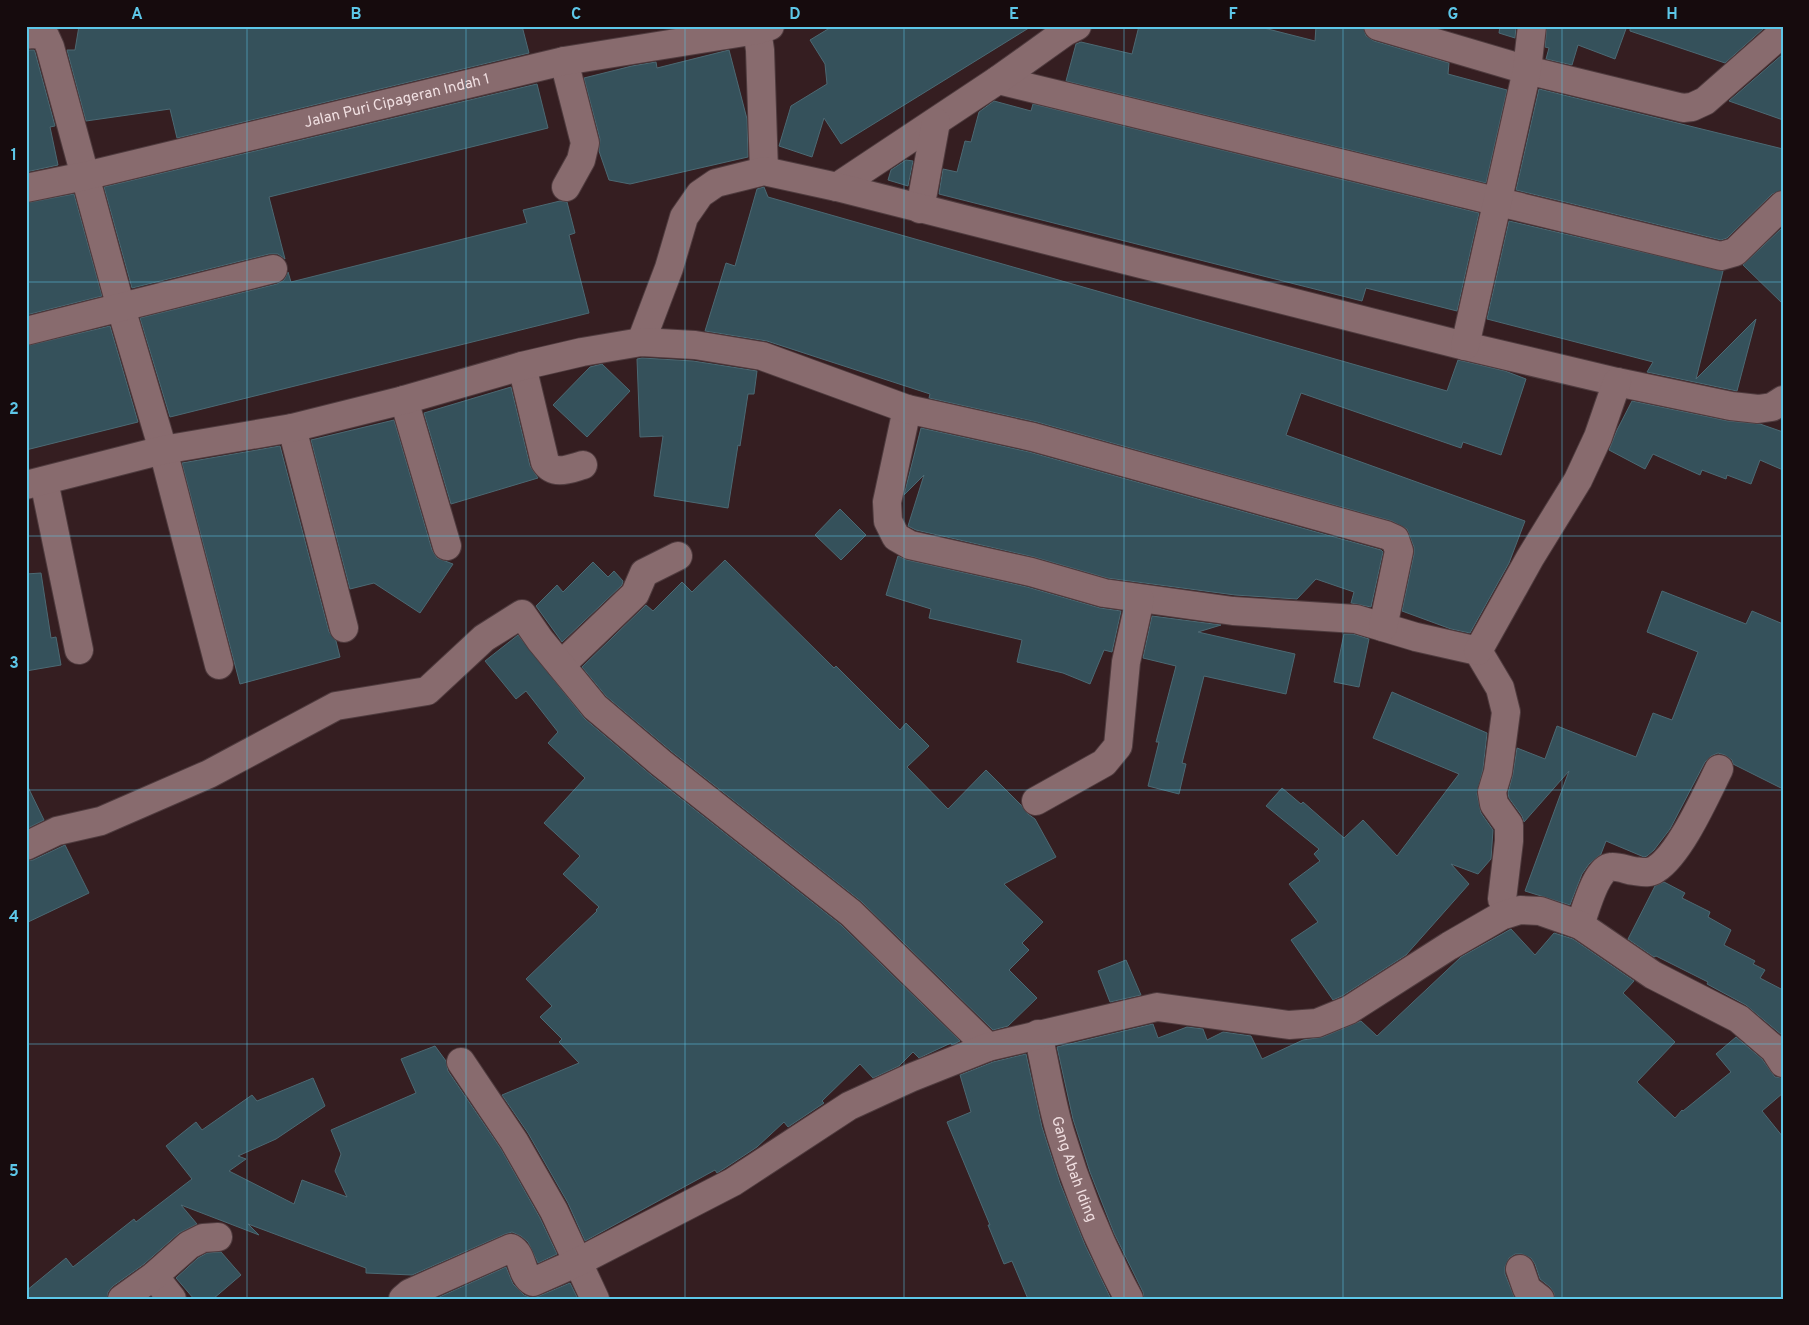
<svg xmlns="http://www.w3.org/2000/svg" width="1809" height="1325" viewBox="0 0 1809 1325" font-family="Overpass,sans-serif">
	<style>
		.building { fill: #35515b; stroke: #4c6973 }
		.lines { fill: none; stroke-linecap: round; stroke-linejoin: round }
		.minor-casing { stroke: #4f3b3e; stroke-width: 30 }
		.minor { stroke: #886b6e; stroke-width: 28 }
		.grid { fill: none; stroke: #5dc7e8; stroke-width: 1; stroke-opacity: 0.55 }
		.labels { text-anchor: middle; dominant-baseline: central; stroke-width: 4; stroke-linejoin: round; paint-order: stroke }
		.street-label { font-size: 15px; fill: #f0dfe1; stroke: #160b0d }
		.neatline { fill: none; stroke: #5dc7e8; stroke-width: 2 }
		.grid-label { font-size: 16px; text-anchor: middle; font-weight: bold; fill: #5dc7e8 }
	</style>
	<rect width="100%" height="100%" fill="#351e21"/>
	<!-- building -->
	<g class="building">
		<path d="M79 26H522L529 53 177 138 170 109 86 121 67 50H75Z"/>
		<path d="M833 26H1032L841 144 824 118 812 157 779 146 791 106 827 84 825 64 810 40Z"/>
		<path d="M1139 26H1256L1315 41 1316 26H1363L1366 36 1374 41 1449 63 1448 74 1507 90 1486 183 1066 81 1076 44 1081 42 1132 54Z"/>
		<path d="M1500 26H1516L1515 38 1499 33Z"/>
		<path d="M1547 26H1627L1615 59 1578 45 1572 65 1546 59 1549 48 1545 47Z"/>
		<path d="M1630 26H1760L1763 29 1725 63 1630 31Z"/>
		<path d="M26 50H34L35 52 55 126 50 127 58 165 26 172Z"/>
		<path d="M729 50 747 119 748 157 630 184 609 180 599 151 600 139 584 78 632 66 656 62 657 68Z"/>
		<path d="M1783 54V120L1729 101Z"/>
		<path d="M537 84 548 128 269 197 285 259 278 254H269L132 288 104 187Z"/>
		<path d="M1539 89 1783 149V190L1772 194 1727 238 1721 240 1516 190Z"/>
		<path d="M994 101 1031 111 1033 104 1479 213 1457 311 1366 288 1362 301 939 194 943 169 957 172 965 141 971 142 979 112Z"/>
		<path d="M906 160 913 161 908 186 888 180 891 170Z"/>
		<path d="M764 187 768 197 1447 391 1458 360 1505 371 1526 379 1501 455 1463 442 1461 448 1301 393 1286 435 1525 521 1509 563 1470 633 1451 629 1402 611 1414 554V547L1407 529 1392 521 1037 422 929 398 930 394 767 341 705 331 726 263 735 266 757 189Z"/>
		<path d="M74 194 102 296 26 315V203Z"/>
		<path d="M560 201 567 202 575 233 569 235 589 313 170 417 140 318 277 284 284 280 288 272 291 282 527 223 523 210Z"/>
		<path d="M1509 221 1723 271 1696 379 1756 319 1737 391 1647 372 1653 362 1487 319Z"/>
		<path d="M1783 227V304L1743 265Z"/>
		<path d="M110 326 138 422 26 450V346Z"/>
		<path d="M642 358 693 361 757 371 754 394H748L740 446 738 445 728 508 654 496 663 436 640 437 637 359Z"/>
		<path d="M602 364 630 391 587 437 553 405 590 367Z"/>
		<path d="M511 387 530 466 538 478 451 504 424 413Z"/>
		<path d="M1632 401 1728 421 1760 424 1783 432V470L1760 460 1751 484 1727 475 1726 479 1702 470 1700 475 1653 454 1645 469 1609 450 1617 430Z"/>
		<path d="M394 420 432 550 437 558 453 564 420 613 374 583 350 589 311 440Z"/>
		<path d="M921 428 1029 452 1381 550 1383 552 1371 607 1351 603 1354 592 1316 579 1297 599 1235 595 1107 578 1034 557 916 530 908 526 924 475 904 495Z"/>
		<path d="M280 446 329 632 336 641 340 657 240 684 182 463Z"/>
		<path d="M840 509 866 535 841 560 815 535Z"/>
		<path d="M898 556 907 560 1027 587 1100 608 1121 611 1112 652 1104 650 1090 684 1063 673 1017 662 1022 640 929 618 931 609 886 595Z"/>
		<path d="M725 560 834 668 836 666 900 730 906 723 929 746 907 767 948 809 986 770 1021 805 1028 814 1035 819 1056 857 1004 884 1043 922 1022 943 1029 950 1009 970 1037 998 1008 1026 993 1030 862 902 671 751 606 696 582 667 646 605 653 611 682 582 692 592Z"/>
		<path d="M593 562 608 577 614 571 623 581 622 585 562 642 536 606 557 585 563 592Z"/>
		<path d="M41 573 51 638 56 637 61 665 26 671V574Z"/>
		<path d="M1662 591 1746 624 1752 611 1783 624V789L1733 764 1732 760 1725 755 1718 753 1711 756 1705 762 1670 829 1654 850 1647 856 1644 857 1606 841 1601 854 1589 864 1582 874 1570 905 1525 891 1569 771 1524 822 1522 816 1509 798 1508 793 1513 774 1517 748 1545 759 1557 726 1636 757 1653 713 1672 720 1698 652 1647 632Z"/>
		<path d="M1152 616 1221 625 1198 632 1295 654 1286 694 1204 676 1182 763 1186 764 1179 794 1148 786 1159 742H1156L1176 666 1143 658Z"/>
		<path d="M1344 634H1353L1369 639 1359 687 1334 682Z"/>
		<path d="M518 635 585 719 651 775 841 925 960 1041 952 1045 951 1043 919 1058 913 1052 899 1066 873 1078 860 1064 822 1101 824 1103 788 1127 784 1122 757 1147 725 1168 717 1173 715 1170 585 1241 568 1203 528 1133 502 1095 579 1063 559 1042 562 1039 540 1017 552 1006 526 979 597 911 596 910 599 907 563 874 580 856 544 823 585 778 548 743 558 732 526 691 516 699 485 661Z"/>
		<path d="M1392 692 1487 733 1483 769 1477 794 1481 813 1493 830 1491 859 1478 874 1451 864 1469 884 1406 955 1342 996 1333 1000 1291 940 1318 922 1289 884 1320 861 1314 854 1319 849 1266 806 1282 788 1301 804 1303 802 1344 838 1363 820 1397 856 1459 774 1373 738Z"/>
		<path d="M26 783 44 820 26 829Z"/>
		<path d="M65 845 89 893 26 923V861L33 860Z"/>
		<path d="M1664 882 1685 893 1682 898 1710 912 1708 917 1731 930 1724 945 1755 961 1753 964 1765 970 1760 978 1783 990V1036L1746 1005 1707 984 1708 982 1656 956 1654 957 1628 939 1655 886Z"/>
		<path d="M1511 929 1535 955 1554 933 1573 939 1634 981 1623 993 1675 1042 1637 1082 1675 1118 1682 1110 1683 1111 1731 1072 1716 1054 1736 1037 1762 1059 1775 1077 1783 1078V1093L1762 1111 1783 1137V1299H1555L1554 1293 1550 1287 1540 1279 1535 1264 1531 1258 1522 1254H1515L1509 1258 1505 1267V1274L1515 1299H1144L1143 1292 1114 1233 1090 1172 1073 1119 1057 1047 1153 1024 1158 1038 1187 1027 1203 1029 1207 1040 1223 1032 1251 1036 1262 1059 1303 1040 1323 1037 1361 1021 1377 1036 1461 957Z"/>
		<path d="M1126 960 1141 995 1110 1002 1098 971Z"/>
		<path d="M435 1046 446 1061 448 1071 501 1149 540 1218 557 1254 538 1263 528 1242 521 1236 512 1232 505 1234 412 1275 366 1273V1268L248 1224 259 1235 181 1205 197 1224 179 1233 144 1264 113 1286 108 1292 107 1299H26V1291L66 1258 73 1267 134 1219 136 1222 192 1179 166 1146 196 1122 202 1130 252 1095 257 1101 313 1078 325 1106 276 1139 238 1156 246 1159 229 1171 294 1204 302 1180 347 1197 335 1171 341 1154 331 1130 416 1093 401 1059Z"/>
		<path d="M1026 1054 1042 1127 1060 1183 1085 1245 1111 1299H1028L1012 1261 1004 1264 988 1225H990L947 1122 971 1112 960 1075 993 1062Z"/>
		<path d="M221 1252 241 1275 213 1299H194L176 1278 198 1258 207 1253Z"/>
		<path d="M506 1267 513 1284 524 1295 532 1298 539 1296 570 1283 578 1299H435Z"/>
	</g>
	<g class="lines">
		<defs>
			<g id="minor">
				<path d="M1378 26 1527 70 1683 108 1692 107 1705 101 1779 36"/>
				<path d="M757 30 760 50 764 171"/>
				<path d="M26 35 33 34 45 36 50 47 121 308 163 450 219 665"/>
				<path d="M564 61 585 143 581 160 566 187"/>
				<path d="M998 80 1721 256 1735 252 1783 205"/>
				<path d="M837 187 998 80 1065 32 1077 26"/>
				<path id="s1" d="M26 188 85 176 564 61 757 30 770 26"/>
				<path d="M920 209 936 122"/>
				<path d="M26 331 273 269"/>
				<path d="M641 342 669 268 684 217 700 194 716 183 764 171 837 187 1465 346 1617 382 1731 406 1758 409 1772 407 1783 400"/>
				<path d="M1465 346 1527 70 1532 26"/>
				<path d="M522 366 545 462C554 476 569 469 583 465"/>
				<path d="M404 400 447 546"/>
				<path d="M907 409 887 502 888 521 896 537 910 545 1031 572 1104 593 1233 611 1356 619 1416 637 1478 651 1500 688 1506 712 1498 772 1492 792 1494 804 1509 825V841L1502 899"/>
				<path d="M292 428 344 628"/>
				<path d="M44 481 79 650"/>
				<path d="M26 485 163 450 292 428 404 400 522 366 582 352 641 342 695 345 762 356 907 409 1033 437 1386 535 1395 539 1399 551 1383 627"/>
				<path d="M1478 651 1530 558 1578 480 1598 437 1617 382"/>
				<path d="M561 665 635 594 644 573 678 556"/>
				<path d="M1036 801 1104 763 1118 746 1126 662 1140 599"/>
				<path d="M26 846 57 831 101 821 209 774 336 706 427 691 484 638 522 614 540 640 595 707 661 763 851 913 988 1047"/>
				<path d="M1580 925C1585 912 1596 868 1611 867 1618 866 1627 870 1634 871 1642 872 1649 874 1656 869 1680 854 1706 795 1719 769"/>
				<path id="s2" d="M1038 1034C1046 1068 1051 1103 1061 1135 1078 1192 1101 1247 1129 1299"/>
				<path d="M461 1062 514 1141 554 1211 595 1299"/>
				<path d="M1520 1269 1527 1289 1540 1299"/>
				<path d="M154 1276 172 1299"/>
				<path d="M122 1299 154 1276 189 1245 203 1238 218 1237"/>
				<path d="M403 1299 410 1293 511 1248C524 1255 520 1275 533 1282L578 1262 733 1182 849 1106 910 1078 988 1047 1157 1007 1289 1025 1317 1023 1349 1010 1449 946 1501 916 1520 910 1540 911 1580 925 1653 975 1739 1019 1774 1049 1783 1063"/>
			</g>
		</defs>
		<!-- minor casing -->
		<use href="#minor" class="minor-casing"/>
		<!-- minor -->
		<use href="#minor" class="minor"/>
	</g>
	<!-- grid -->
	<path class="grid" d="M247 26V1299M466 26V1299M685 26V1299M904 26V1299M1124 26V1299M1343 26V1299M1562 26V1299M26 282H1783M26 536H1783M26 790H1783M26 1044H1783"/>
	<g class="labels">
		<!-- street labels -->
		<g class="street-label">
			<text stroke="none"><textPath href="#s1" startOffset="381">Jalan Puri Cipageran Indah 1</textPath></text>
			<text stroke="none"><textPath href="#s2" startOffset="140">Gang Abah Iding</textPath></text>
		</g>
	</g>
	<!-- border -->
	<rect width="1809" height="1325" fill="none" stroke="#160b0d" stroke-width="55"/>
	<rect x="28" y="28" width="1754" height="1270" class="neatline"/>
	<g class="grid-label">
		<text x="137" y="19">A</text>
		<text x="356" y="19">B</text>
		<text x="576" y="19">C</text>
		<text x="795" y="19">D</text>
		<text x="1014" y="19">E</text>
		<text x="1233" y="19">F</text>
		<text x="1453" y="19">G</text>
		<text x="1672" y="19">H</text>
		<text x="14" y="160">1</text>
		<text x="14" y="414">2</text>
		<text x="14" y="668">3</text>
		<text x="14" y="922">4</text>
		<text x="14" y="1176">5</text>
	</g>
</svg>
